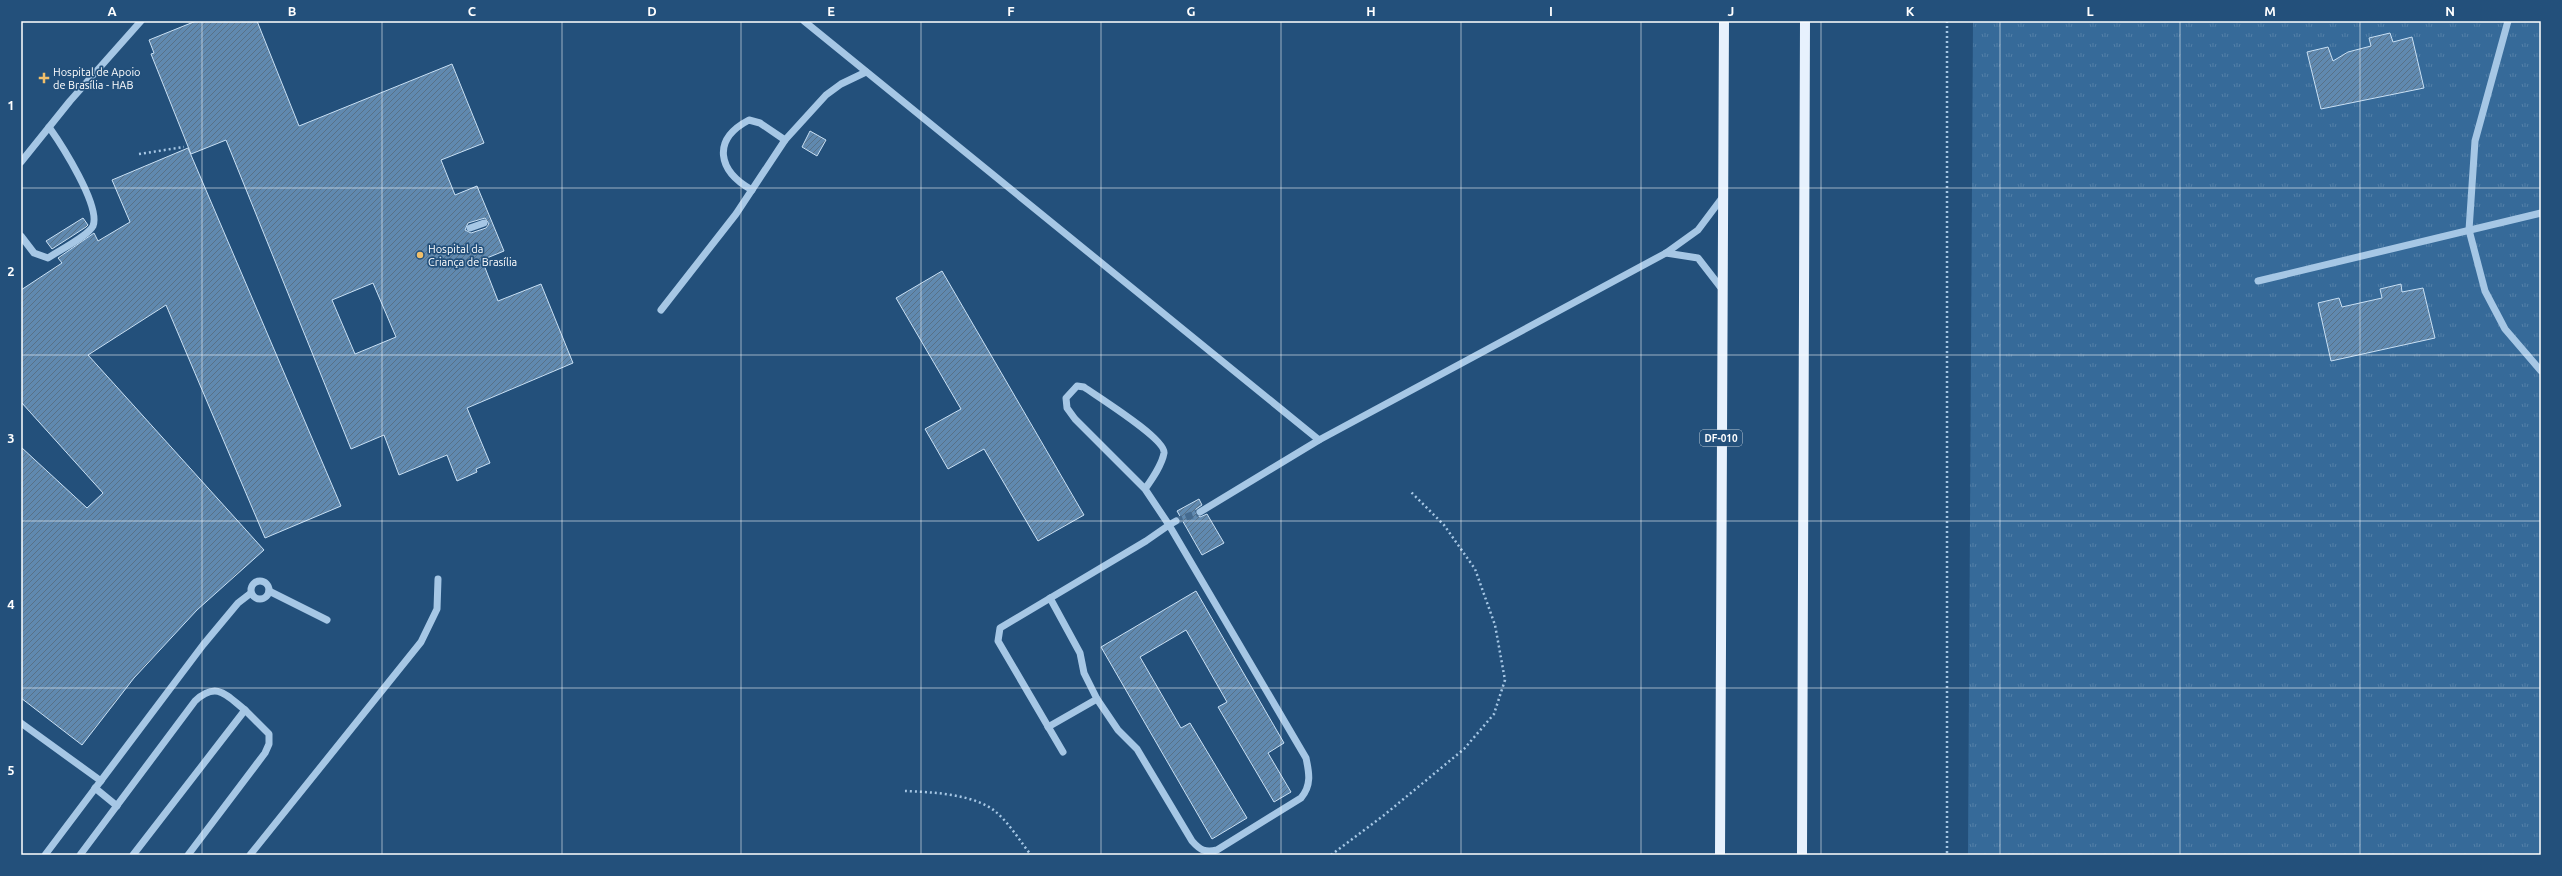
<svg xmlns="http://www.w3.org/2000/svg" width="2562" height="876" viewBox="0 0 2562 876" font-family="Ubuntu,sans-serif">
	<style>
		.grass { fill: url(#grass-tufts) }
		.building { fill: url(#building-hatch); stroke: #c9e0f4; fill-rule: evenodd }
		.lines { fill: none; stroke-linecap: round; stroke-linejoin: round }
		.minor-tunnel { stroke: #446a8f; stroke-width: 7; stroke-dasharray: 7 3.5; stroke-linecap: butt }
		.path { stroke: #a6c7e5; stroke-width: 2.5; stroke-dasharray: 2 3; stroke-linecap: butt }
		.minor { stroke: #a6c7e5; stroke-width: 7 }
		.major { stroke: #e7f1fd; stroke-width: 10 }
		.grid { fill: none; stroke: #fff; stroke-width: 1; stroke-opacity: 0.55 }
		.poi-dot { fill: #f0bf6a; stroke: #23507b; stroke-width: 1.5 }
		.labels { text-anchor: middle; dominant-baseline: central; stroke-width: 3.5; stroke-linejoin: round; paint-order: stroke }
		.shield { fill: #23507b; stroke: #bdcad7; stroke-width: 1 }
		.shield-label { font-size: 10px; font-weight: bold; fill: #fff }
		.poi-label { font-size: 11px; fill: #fff; stroke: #23507b; text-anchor: start }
		.neatline { fill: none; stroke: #fff; stroke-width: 1.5 }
		.grid-label { font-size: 13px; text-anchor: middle; font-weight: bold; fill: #fff }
	</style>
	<defs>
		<pattern id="grass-tufts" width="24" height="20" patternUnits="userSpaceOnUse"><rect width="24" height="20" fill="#366a99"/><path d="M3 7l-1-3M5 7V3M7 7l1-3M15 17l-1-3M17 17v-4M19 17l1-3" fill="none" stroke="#5480a8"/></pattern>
		<pattern id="building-hatch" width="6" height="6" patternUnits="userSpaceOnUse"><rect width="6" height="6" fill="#6089af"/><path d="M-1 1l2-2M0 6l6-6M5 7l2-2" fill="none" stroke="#587187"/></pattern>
	</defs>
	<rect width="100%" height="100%" fill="#23507b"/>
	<!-- grass -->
	<path class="grass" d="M1973 21H2541V855H1968Z"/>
	<!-- building -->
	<g class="building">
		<path d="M196 21H257L299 126 452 64 484 143 441 160 455 195 477 186 504 251 482 260 498 301 541 284 573 363 467 408 490 463 476 469 477 472 457 481 447 455 399 475 384 435 351 449 226 140 191 154 151 54 154 53 149 40ZM485 218 489 224 486 228 471 233 465 230 468 223ZM373 283 396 337 355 354 332 300Z"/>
		<path d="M2390 33 2393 42 2412 37 2424 88 2321 109 2307 52 2328 47 2333 61 2348 52 2371 46 2369 38Z"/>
		<path d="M810 131 826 140 817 156 802 147Z"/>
		<path d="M188 148 341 506 265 538 166 305 88 355 264 550 197 610 134 678 82 745 21 698V447L87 508 103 493 21 402V290L62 263 58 258 94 233 98 241 130 222 112 180Z"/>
		<path d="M83 218 88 225 86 227 52 249 46 241Z"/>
		<path d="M942 271 1084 515 1038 541 984 449 948 469 925 429 961 409 896 298Z"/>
		<path d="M2401 284 2402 292 2423 288 2435 338 2331 361 2318 303 2339 298 2342 307 2382 298 2380 289Z"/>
		<path d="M1199 499 1202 505 1196 509V514L1200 517 1207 514 1224 543 1202 555 1177 511Z"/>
		<path d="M1196 591 1284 743 1268 753 1291 792 1274 802 1218 707 1227 702 1186 630 1140 657 1181 728 1190 723 1247 818 1212 839 1101 647Z"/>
	</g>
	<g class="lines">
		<!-- minor-tunnel -->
		<path class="minor-tunnel" d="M1176 521 1200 512"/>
		<!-- path -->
		<g class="path">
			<path d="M1947 21V855"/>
			<path d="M139 154 184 147"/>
			<path d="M905 791C931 792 975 794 996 812 1009 823 1020 841 1031 855"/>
			<path d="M1331 855 1383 816 1464 749 1494 714 1505 680 1495 625 1475 569 1444 525 1410 491"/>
		</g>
		<!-- minor -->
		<g class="minor">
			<path d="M804 21 1319 440 1666 253 1698 230 1722 198"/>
			<path d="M2508 21 2475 141 2469 230 2485 291 2505 329 2541 371"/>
			<path d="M21 162 70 101 141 21"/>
			<path d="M752 190C718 171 711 140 749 120L760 123 785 140"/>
			<path d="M470 228 484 223"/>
			<path d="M21 236 34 253 48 258C58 251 88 236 93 226 101 206 61 144 49 127"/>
			<path d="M1666 253 1698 258 1722 289"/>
			<path d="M2258 281 2541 213"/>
			<path d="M661 310 736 214 785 140 826 95 841 84 866 72"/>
			<path d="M1145 489C1152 479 1162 465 1164 453 1166 439 1098 397 1084 387L1077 386 1066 398 1067 408 1075 419 1145 489 1169 525 1176 521"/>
			<path d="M1200 512 1319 440"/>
			<circle cx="260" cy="590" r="9"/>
			<path d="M269 591 327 620"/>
			<path d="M21 723 101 781"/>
			<path d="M1048 727 1097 699 1084 673 1080 653 1050 598"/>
			<path d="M1063 752 998 641 1000 628 1146 541 1169 525 1306 758C1309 772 1312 785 1301 798L1217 850C1205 853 1200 850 1192 841L1137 749 1118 730 1097 699"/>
			<path d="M95 788 117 806"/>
			<path d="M45 855 203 645 238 603 251 593"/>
			<path d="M80 855 195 701C217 681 226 695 245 710L133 855"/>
			<path d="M188 855 265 753 269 744V734L245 710"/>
			<path d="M250 855 421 642 437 609 438 579"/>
		</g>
		<!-- major -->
		<g class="major">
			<path d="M1720 855 1724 21"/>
			<path d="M1802 855 1805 21"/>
		</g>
	</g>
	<!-- grid -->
	<path class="grid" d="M202 21V855M382 21V855M562 21V855M741 21V855M921 21V855M1101 21V855M1281 21V855M1461 21V855M1641 21V855M1821 21V855M2000 21V855M2180 21V855M2360 21V855M21 188H2541M21 355H2541M21 521H2541M21 688H2541"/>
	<!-- markers -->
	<g class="poi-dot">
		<path d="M42 72h4v4h4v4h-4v4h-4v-4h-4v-4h4z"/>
		<circle cx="420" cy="255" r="4"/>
	</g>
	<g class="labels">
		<!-- shield labels -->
		<rect class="shield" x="1700" y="430" width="42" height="16" rx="3"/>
		<g class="shield-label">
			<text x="1721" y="438">DF-010</text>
		</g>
		<!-- poi labels -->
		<g class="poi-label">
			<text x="53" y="72">Hospital de Apoio<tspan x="53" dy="13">de Brasília - HAB</tspan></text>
			<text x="428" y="249">Hospital da<tspan x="428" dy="13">Criança de Brasília</tspan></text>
		</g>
	</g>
	<!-- border -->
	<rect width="2562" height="876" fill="none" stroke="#23507b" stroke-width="44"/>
	<rect x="22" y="22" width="2518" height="832" class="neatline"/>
	<g class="grid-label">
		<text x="112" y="16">A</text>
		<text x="292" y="16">B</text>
		<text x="472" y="16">C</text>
		<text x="652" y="16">D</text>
		<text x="831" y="16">E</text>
		<text x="1011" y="16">F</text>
		<text x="1191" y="16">G</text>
		<text x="1371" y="16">H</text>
		<text x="1551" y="16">I</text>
		<text x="1731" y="16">J</text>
		<text x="1910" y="16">K</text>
		<text x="2090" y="16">L</text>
		<text x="2270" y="16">M</text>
		<text x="2450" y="16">N</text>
		<text x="11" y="110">1</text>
		<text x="11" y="276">2</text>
		<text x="11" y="443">3</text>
		<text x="11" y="609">4</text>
		<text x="11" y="775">5</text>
	</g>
</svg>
